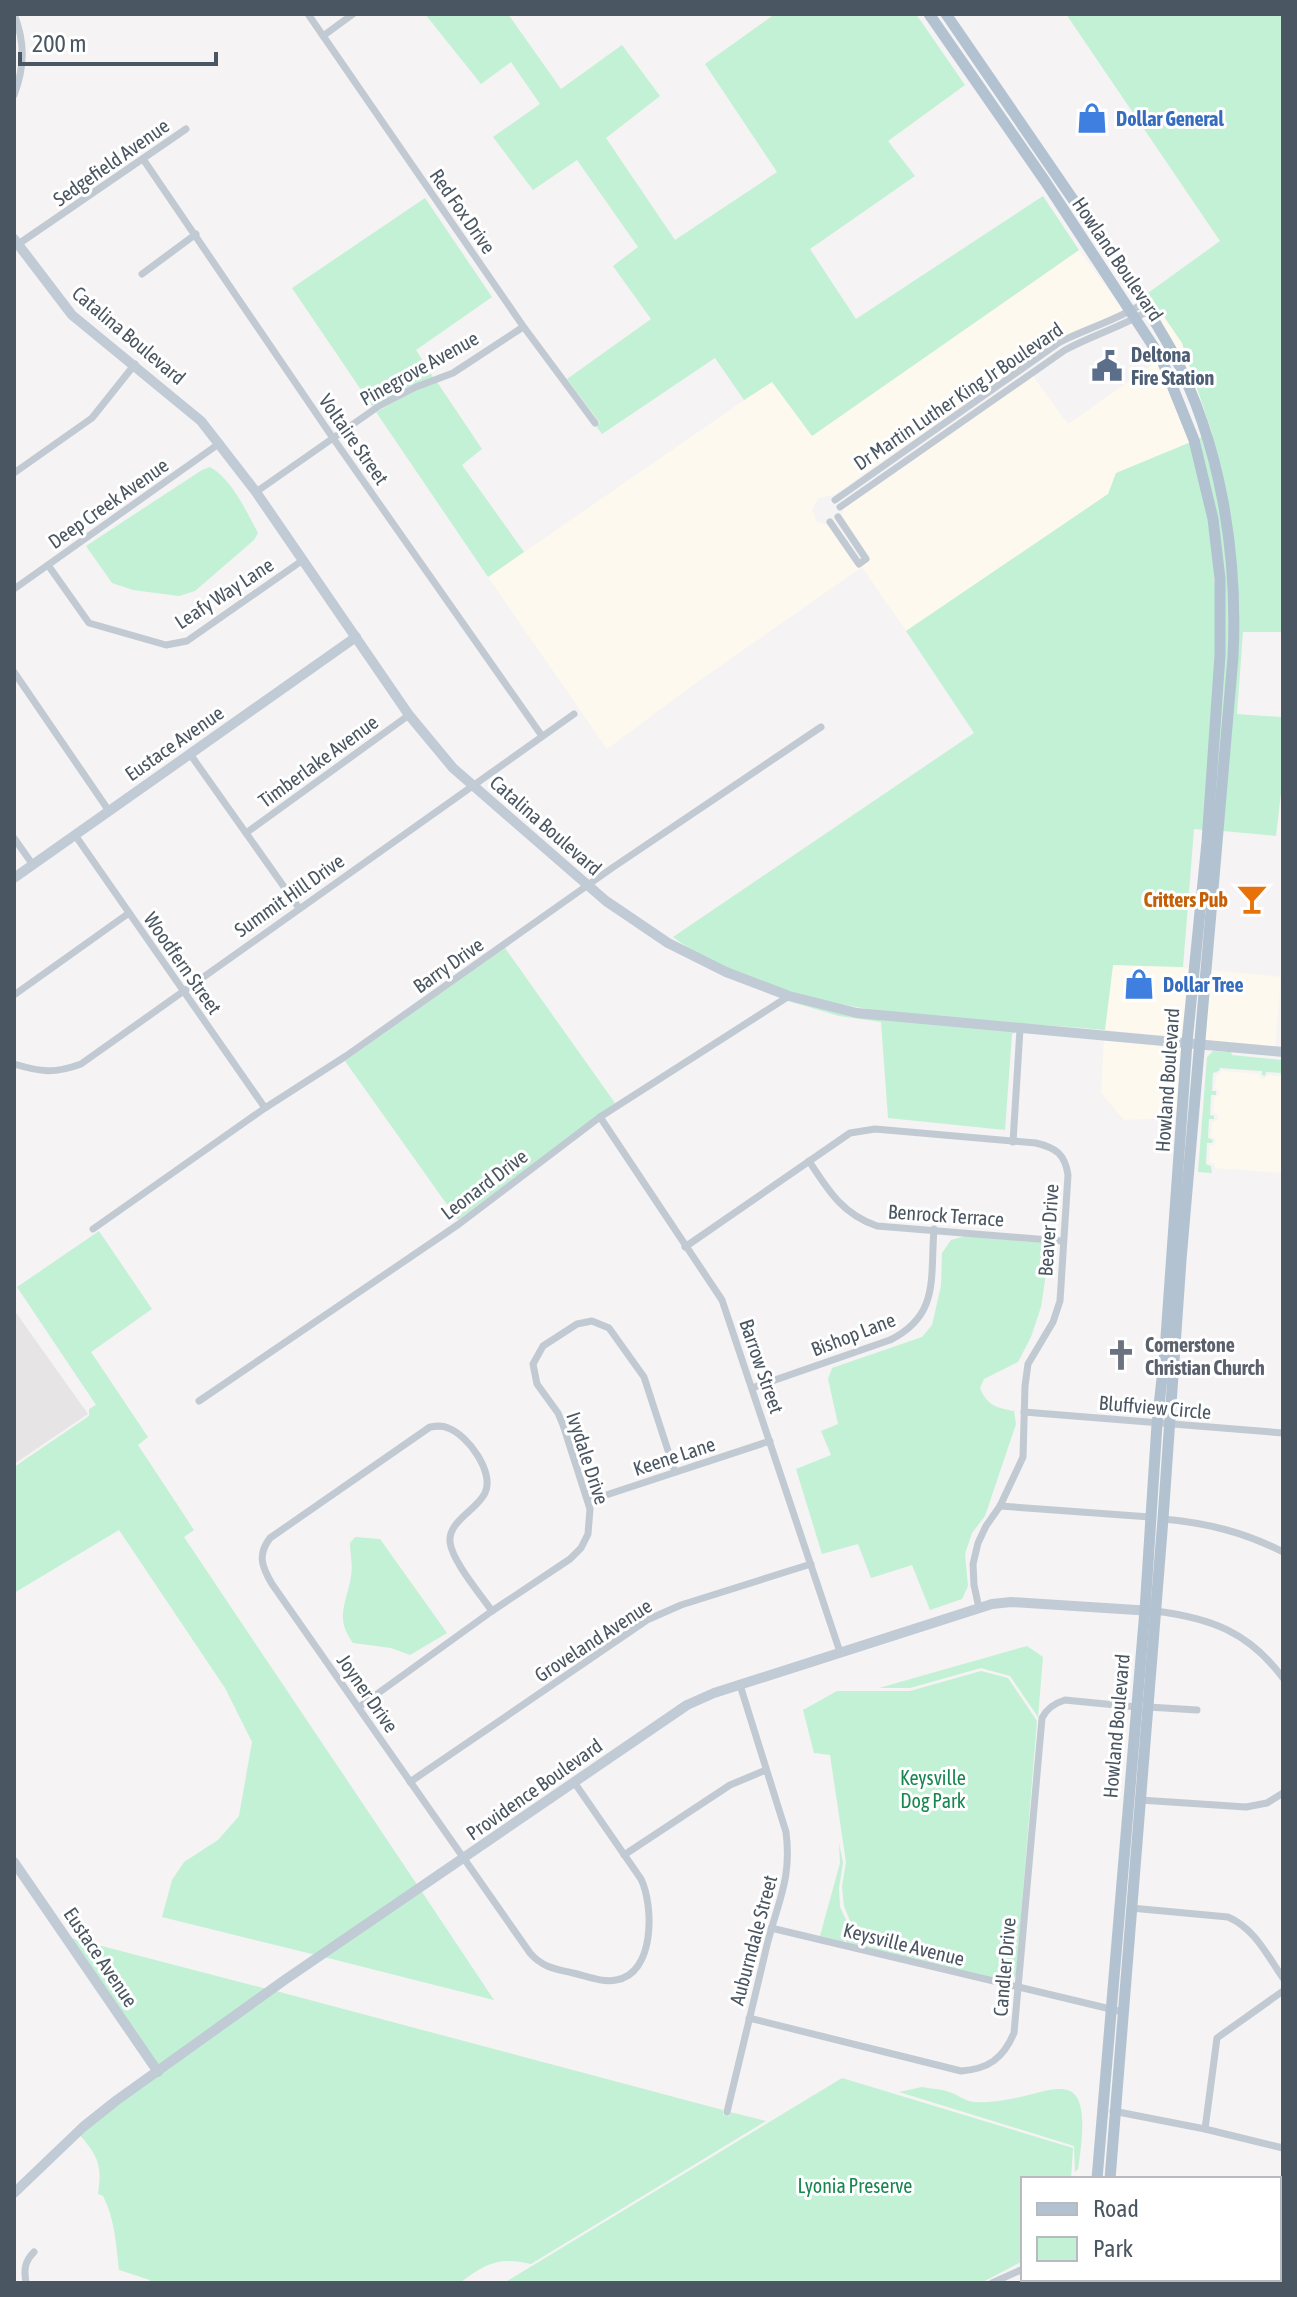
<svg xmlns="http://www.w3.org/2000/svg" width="1297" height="2297" viewBox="0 0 1297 2297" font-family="'Asap Condensed',sans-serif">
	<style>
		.commercial { fill: #fdf9ef }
		.education { fill: #e6e4e5 }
		.green { fill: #c3f1d5 }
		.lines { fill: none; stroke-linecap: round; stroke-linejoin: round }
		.street { stroke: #c1cad2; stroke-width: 7 }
		.secondary { stroke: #c1cbd6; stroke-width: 10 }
		.primary { stroke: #b3c2d1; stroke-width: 11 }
		.labels { text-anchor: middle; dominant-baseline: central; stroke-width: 6; stroke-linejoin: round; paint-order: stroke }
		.shop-label { font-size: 20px; font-weight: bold; fill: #366cbe; stroke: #fff; text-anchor: start }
		.street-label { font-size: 20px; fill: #4a5661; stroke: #fff }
		.service-label { font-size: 20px; font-weight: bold; fill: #4e5e75; stroke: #fff; text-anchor: start }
		.food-label { font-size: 20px; font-weight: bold; fill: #c56008; stroke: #fff; text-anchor: end }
		.worship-label { font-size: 20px; font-weight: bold; fill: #5b616d; stroke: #fff; text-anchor: start }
		.park-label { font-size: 20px; fill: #17864f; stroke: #fff }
	</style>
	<rect width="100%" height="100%" fill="#f5f3f3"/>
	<!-- commercial -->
	<g class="commercial">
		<path d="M1079 250 1124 311 1058 339 834 495 818 498 812 510 817 522 829 525 858 568 868 562 869 556 842 516 844 508 1033 376 1068 424 1158 361 1191 442 1116 473 1108 494 906 631 862 567 693 685 607 749 488 577 772 381 812 436Z"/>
		<path d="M1148 293 1182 343 1212 433 1209 434 1143 296Z"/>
		<path d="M1113 965 1191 968 1184 1038 1105 1030Z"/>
		<path d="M1211 970 1281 977 1275 1048 1204 1041Z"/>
		<path d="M1104 1037 1183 1045 1178 1118 1124 1120 1101 1093Z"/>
		<path d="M1222 1071 1259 1074V1077L1264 1079 1268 1075 1281 1076 1283 1080V1173L1215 1168 1214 1163 1209 1162 1210 1146 1215 1145 1216 1140 1211 1136 1212 1122 1218 1119 1217 1114 1213 1113 1214 1097 1218 1096 1220 1091 1215 1088 1216 1076Z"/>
	</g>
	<!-- education -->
	<path class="education" d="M14 1310 88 1414 14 1464Z"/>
	<!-- green -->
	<g class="green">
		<path d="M425 14H508L561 89 622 45 660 96 606 138 675 240 777 172 705 64 775 14H916L965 85 888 141 915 176 810 249 856 319 1043 196 1079 250 812 436 772 382 744 400 715 358 602 434 596 426 600 423 567 379 651 319 613 266 638 247 577 160 533 190 493 137 540 104 511 62 481 84Z"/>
		<path d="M1066 14H1283V632H1243L1237 714 1281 717 1283 699V775L1276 836 1223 831 1237 657 1212 433 1182 343 1148 293 1220 241Z"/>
		<path d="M425 198 492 297 416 350 433 377 372 406 292 288Z"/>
		<path d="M437 382 482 449 462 465 524 552 488 577 376 412 417 390Z"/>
		<path d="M1202 437 1223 516 1231 618 1215 831 1211 830 1225 619 1198 439Z"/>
		<path d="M1191 442 1209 520 1218 620 1204 830 1194 829 1183 967 1113 965 1105 1030C985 1018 868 1023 754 979 725 968 697 956 673 937L974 733 906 631 1108 494 1116 473Z"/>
		<path d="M210 467C232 479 246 511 258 533L254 540 195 591 179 596 133 590 112 583 86 546 202 470Z"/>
		<path d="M505 948 615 1103 458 1220 345 1061Z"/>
		<path d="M788 1001 1016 1032 1012 1034 1005 1130 888 1118 881 1022 839 1016Z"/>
		<path d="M1213 1051 1231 1052 1232 1055 1283 1060V1073L1266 1072 1265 1076 1262 1075V1071L1220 1068 1219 1071 1213 1073 1212 1091H1216V1095H1211L1210 1115 1214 1116V1119H1209L1208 1138 1213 1140 1212 1143H1207L1206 1164 1211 1166 1212 1173 1198 1172 1207 1057Z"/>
		<path d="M99 1231 152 1309 91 1352 148 1437 138 1445 194 1530 184 1537 418 1886 316 1955 162 1917 172 1880 184 1862 218 1840 239 1816 252 1742 225 1688 119 1530 14 1593V1467L89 1416V1409L96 1405 17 1287Z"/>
		<path d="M965 1236 1043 1243 1049 1254 1041 1307 1031 1337 1018 1362 984 1379 980 1388C987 1405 996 1408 1014 1411L1016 1424 985 1516 972 1533 965 1554 968 1586 962 1599 930 1610 912 1565 871 1578 858 1544 822 1554 796 1469 831 1455 821 1431 838 1424 828 1379 832 1368 922 1337 932 1325 941 1286 942 1253 951 1240Z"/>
		<path d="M355 1537 380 1539 447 1633 410 1655 391 1648 353 1643C334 1617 347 1603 351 1576 353 1566 350 1553 350 1543Z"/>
		<path d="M1027 1646 1043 1657 1038 1717 1010 1676 981 1668 910 1688H879Z"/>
		<path d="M981 1671 1008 1678 1037 1721 1016 1976 1008 1982 846 1943 850 1921 844 1906 842 1887 846 1862 830 1755 814 1753 803 1710 837 1691H910Z"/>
		<path d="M839 1843 843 1863 839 1888 840 1907 847 1922 844 1942 820 1936 840 1863Z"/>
		<path d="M422 1892 494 2000 324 1957Z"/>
		<path d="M71 1938 267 1989 159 2067Z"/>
		<path d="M276 1991 723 2110V2115L729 2116 730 2112 766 2121 531 2264C499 2256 484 2264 460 2283H149L150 2280 119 2270C116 2245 115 2219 103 2196L98 2194C102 2165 99 2158 80 2135L119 2103Z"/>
		<path d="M842 2078 1073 2148 1071 2179H1023V2261L981 2283H504Z"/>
		<path d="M922 2087C932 2089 943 2089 952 2093 960 2096 967 2102 975 2102 1045 2106 1098 2041 1078 2169L1075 2172 1074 2146 899 2092Z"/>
	</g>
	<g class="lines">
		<!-- street -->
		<g class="street">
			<path d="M308 14 523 326 595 423"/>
			<path d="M323 36 353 14"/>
			<path d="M14 95C25 66 25 42 14 14"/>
			<path d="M143 159 333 438 542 736"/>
			<path d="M14 247 186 129"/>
			<path d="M142 274 196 234"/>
			<path d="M14 473 92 418 135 364"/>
			<path d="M256 492 379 406 416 387 453 373 520 329"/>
			<path d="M835 500 1060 342C1088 328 1117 320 1144 303"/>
			<path d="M840 507 1065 350C1093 335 1121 327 1148 311"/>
			<path d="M830 522 859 564 866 559 838 517"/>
			<path d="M48 565 89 623 166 645 187 641 303 560"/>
			<path d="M14 589 220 443"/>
			<path d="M14 672 109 811"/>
			<path d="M190 754 299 908"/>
			<path d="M246 833 409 715"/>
			<path d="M75 835 265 1108"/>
			<path d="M14 838 33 865"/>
			<path d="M14 995 129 913"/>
			<path d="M14 1064C41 1072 54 1074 81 1064L574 714"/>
			<path d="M600 1117 722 1300 840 1652"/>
			<path d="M1013 1142 1020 1029"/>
			<path d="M809 1161C828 1190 842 1214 877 1226L1062 1241"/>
			<path d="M93 1229 265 1108 346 1056 612 868 821 727"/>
			<path d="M685 1247 850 1133 875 1129 1036 1143C1056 1148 1065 1154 1068 1175L1060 1301 1053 1322 1028 1364 1025 1386 1023 1457 1000 1506 986 1526 978 1543 973 1564 974 1585 979 1608"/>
			<path d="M752 1388 890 1340C940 1315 930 1278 934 1229"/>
			<path d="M199 1401 459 1224 600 1117 789 996"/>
			<path d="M1024 1412 1283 1433"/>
			<path d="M588 1501 770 1441"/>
			<path d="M1000 1506 1150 1517"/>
			<path d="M1163 1519C1207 1523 1244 1532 1283 1552"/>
			<path d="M492 1611C481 1595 452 1561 450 1542 448 1521 477 1510 485 1493 495 1473 468 1435 448 1428 442 1425 436 1426 430 1427L270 1538C257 1555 262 1567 272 1584L530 1953C542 1967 555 1969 573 1973 586 1976 603 1983 616 1980 655 1974 654 1906 641 1879L574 1782"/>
			<path d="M1155 1611C1211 1618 1249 1632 1283 1678"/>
			<path d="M359 1707 492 1611 570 1559 581 1548 588 1534 590 1509 563 1425 558 1413 537 1384 533 1364 543 1346 577 1324 592 1321 609 1328 644 1377 675 1472"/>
			<path d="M1148 1707 1197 1710"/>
			<path d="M410 1782 647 1620 681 1605 811 1564"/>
			<path d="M1140 1800 1246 1807 1267 1803 1283 1793"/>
			<path d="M624 1855 730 1785 766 1770"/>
			<path d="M1131 1908 1228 1917C1254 1928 1267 1955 1283 1978"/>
			<path d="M771 1928 1123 2012"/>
			<path d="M749 2018 961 2071C988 2069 1003 2059 1014 2033L1042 1718C1047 1708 1055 1703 1065 1700L1136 1707"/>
			<path d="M1113 2111 1205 2129 1283 2148"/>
			<path d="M727 2112C740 2057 754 2001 767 1945 778 1901 792 1879 786 1832L740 1685"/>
			<path d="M1205 2129 1217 2038 1283 1991"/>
			<path d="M1169 2279 1183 2283"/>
			<path d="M26 2283C24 2270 24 2262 34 2252"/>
			<path d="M992 2283 1023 2269"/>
		</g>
		<!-- secondary -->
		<g class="secondary">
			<path d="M14 239 72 315 201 421 256 492 409 715 453 768 606 901 668 943 726 972 789 996 857 1013 1283 1052"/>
			<path d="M14 878 356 637"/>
			<path d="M14 1862 158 2072"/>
			<path d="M14 2193 83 2127 117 2100 286 1979 687 1705 714 1693 992 1604 1011 1602 1152 1611"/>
		</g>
		<!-- primary -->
		<g class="primary">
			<path d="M929 14 1045 181 1161 358 1194 440 1213 519 1220 579V655L1207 842 1187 1042 1165 1351 1157 1424 1145 1610 1097 2179"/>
			<path d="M946 14 1144 303C1153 319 1163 335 1172 351 1221 445 1238 553 1233 657L1181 1260 1163 1519 1110 2179"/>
			<path d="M1088 2283 1089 2279"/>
			<path d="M1100 2283 1101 2279"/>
		</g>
	</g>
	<!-- icons -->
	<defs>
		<symbol id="shop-bare" viewBox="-9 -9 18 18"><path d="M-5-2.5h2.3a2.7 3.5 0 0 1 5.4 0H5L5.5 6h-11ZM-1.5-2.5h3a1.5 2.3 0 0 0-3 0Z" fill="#3f7fe0" stroke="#fff" stroke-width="2.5" paint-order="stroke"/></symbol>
		<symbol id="civic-bare" viewBox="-9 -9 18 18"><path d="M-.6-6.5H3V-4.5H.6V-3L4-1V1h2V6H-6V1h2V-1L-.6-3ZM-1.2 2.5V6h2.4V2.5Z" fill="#5c6f8a" stroke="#fff" stroke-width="2.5" paint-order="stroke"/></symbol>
		<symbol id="bar-bare" viewBox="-9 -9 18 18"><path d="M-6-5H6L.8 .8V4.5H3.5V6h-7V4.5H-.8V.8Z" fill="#e8710a" stroke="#fff" stroke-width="2.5" paint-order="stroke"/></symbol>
		<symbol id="church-bare" viewBox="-9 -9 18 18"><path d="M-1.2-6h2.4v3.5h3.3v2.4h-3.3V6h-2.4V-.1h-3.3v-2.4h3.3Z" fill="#6b7280" stroke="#fff" stroke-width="2.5" paint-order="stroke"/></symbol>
	</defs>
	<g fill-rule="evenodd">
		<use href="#shop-bare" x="1070" y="96" width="44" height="44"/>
		<use href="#civic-bare" x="1085" y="344" width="44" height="44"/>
		<use href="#bar-bare" x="1230" y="877" width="44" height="44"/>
		<use href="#shop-bare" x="1117" y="962" width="44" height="44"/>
		<use href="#church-bare" x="1099" y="1333" width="44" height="44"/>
	</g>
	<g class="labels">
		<!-- shop labels -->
		<g class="shop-label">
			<text x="1116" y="118">Dollar General</text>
			<text x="1163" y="984">Dollar Tree</text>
		</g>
		<!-- street labels -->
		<g class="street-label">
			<text transform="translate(111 162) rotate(-35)">Sedgefield Avenue</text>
			<text transform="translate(463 211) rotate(55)">Red Fox Drive</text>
			<text transform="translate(1118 259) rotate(56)">Howland Boulevard</text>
			<text transform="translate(129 335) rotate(40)">Catalina Boulevard</text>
			<text transform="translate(419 368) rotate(-29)">Pinegrove Avenue</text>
			<text transform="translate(958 396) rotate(-34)">Dr Martin Luther King Jr Boulevard</text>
			<text transform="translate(354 439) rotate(55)">Voltaire Street</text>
			<text transform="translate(108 503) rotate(-35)">Deep Creek Avenue</text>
			<text transform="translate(224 593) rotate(-33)">Leafy Way Lane</text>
			<text transform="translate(174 743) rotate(-35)">Eustace Avenue</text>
			<text transform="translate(318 761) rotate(-36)">Timberlake Avenue</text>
			<text transform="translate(546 825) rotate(41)">Catalina Boulevard</text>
			<text transform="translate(289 895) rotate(-35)">Summit Hill Drive</text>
			<text transform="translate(183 963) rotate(55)">Woodfern Street</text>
			<text transform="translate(448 965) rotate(-35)">Barry Drive</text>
			<text transform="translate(1167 1080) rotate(-86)">Howland Boulevard</text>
			<text transform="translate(484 1184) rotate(-37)">Leonard Drive</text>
			<text transform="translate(946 1215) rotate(4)">Benrock Terrace</text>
			<text transform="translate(1048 1230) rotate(-86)">Beaver Drive</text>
			<text transform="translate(853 1334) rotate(-21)">Bishop Lane</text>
			<text transform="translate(762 1366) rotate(71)">Barrow Street</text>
			<text transform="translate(1155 1407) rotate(5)">Bluffview Circle</text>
			<text transform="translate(674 1456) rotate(-18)">Keene Lane</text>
			<text transform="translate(588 1458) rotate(72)">Ivydale Drive</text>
			<text transform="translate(593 1640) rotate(-33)">Groveland Avenue</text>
			<text transform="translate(368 1693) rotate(55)">Joyner Drive</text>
			<text transform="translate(1116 1726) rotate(-85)">Howland Boulevard</text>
			<text transform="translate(534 1789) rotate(-35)">Providence Boulevard</text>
			<text transform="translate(753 1940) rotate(-75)">Auburndale Street</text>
			<text transform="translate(904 1944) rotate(14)">Keysville Avenue</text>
			<text transform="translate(101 1957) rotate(56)">Eustace Avenue</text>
			<text transform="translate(1004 1967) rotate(-85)">Candler Drive</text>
		</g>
		<!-- service labels -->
		<g class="service-label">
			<text x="1131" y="354">Deltona<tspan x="1131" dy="23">Fire Station</tspan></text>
		</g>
		<!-- food labels -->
		<g class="food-label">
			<text x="1228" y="899">Critters Pub</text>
		</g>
		<!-- worship labels -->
		<g class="worship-label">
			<text x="1145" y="1344">Cornerstone<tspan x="1145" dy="23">Christian Church</tspan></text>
		</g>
		<!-- park labels -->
		<g class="park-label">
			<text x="933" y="1777">Keysville<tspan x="933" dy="23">Dog Park</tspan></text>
			<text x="855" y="2185">Lyonia Preserve</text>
		</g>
	</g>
	<!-- border -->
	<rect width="1297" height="2297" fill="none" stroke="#4a5661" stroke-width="32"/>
	<!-- legend -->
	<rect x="1021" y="2177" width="260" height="104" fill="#ffffff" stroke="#b7bbc0" stroke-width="2"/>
	<rect x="1037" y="2203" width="40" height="12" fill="#b3c2d1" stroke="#b7bbc0" stroke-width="2"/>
	<text x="1093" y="2217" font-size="24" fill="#4a5661">Road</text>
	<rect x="1037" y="2237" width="40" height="24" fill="#c3f1d5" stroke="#b7bbc0" stroke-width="2"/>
	<text x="1093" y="2257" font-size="24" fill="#4a5661">Park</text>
	<!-- scale -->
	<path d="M20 52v12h196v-12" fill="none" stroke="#4a5661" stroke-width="4"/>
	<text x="32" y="52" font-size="24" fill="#4a5661" stroke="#ffffff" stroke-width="6" paint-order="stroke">200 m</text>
</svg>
